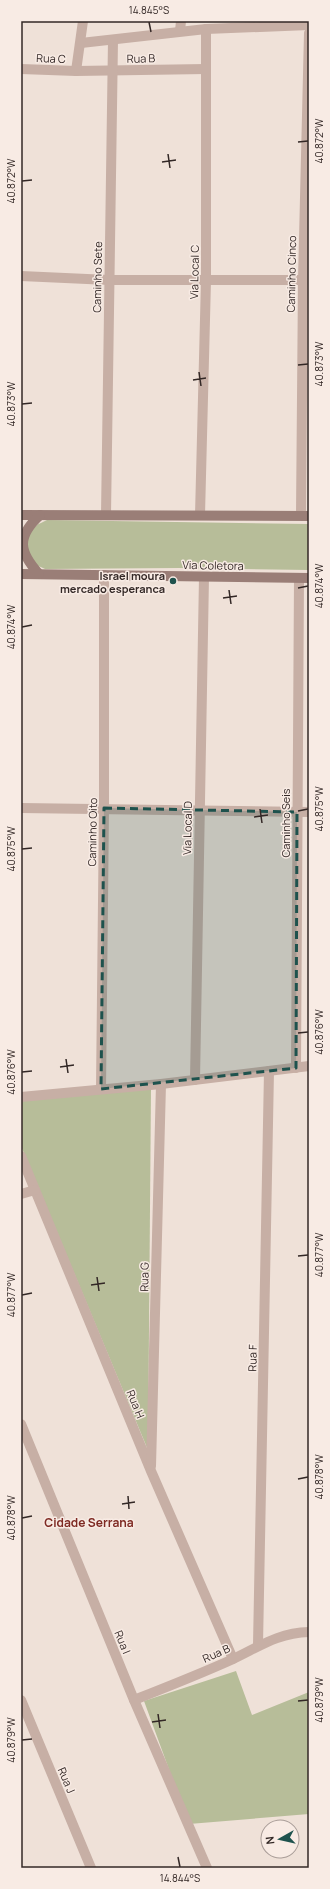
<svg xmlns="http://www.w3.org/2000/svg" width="330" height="1889" viewBox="0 0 330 1889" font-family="Manrope,sans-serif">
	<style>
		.green { fill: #b7bd99 }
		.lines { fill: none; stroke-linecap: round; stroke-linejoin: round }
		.street { stroke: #c7afa5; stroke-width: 10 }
		.secondary { stroke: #9a7e77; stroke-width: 10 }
		.marked { fill: #1e524d; fill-opacity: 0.2; stroke: #1e524d; stroke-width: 3; stroke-dasharray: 8 5; stroke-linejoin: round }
		.ticks { fill: none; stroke: #332826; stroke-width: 1.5 }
		.poi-dot { fill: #1e524d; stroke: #f8ebe4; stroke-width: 1.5 }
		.labels { text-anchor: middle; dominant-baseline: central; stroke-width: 3; stroke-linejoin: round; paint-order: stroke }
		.street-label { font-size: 11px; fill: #332826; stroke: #f8ebe4 }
		.poi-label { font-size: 11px; font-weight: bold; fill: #332826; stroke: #f8ebe4; text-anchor: end }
		.neighbourhood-label { font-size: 12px; font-weight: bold; fill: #7e2a23; stroke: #f8ebe4 }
		.neatline { fill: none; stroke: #332826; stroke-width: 1.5 }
		.ticks-label { font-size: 10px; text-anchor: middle; fill: #332826 }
	</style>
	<rect width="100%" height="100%" fill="#efe1d8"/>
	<!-- green -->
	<g class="green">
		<path d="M47 520 309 524V570L179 568 45 569C42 567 37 566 34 563 25 553 25 535 36 526 39 523 44 522 47 520Z"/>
		<path d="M151 1088 148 1450 21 1146V1101Z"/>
		<path d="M236 1671 252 1715 309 1692V1814L189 1824 144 1701Z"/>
	</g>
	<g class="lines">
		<!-- street -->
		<g class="street">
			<path d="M180 31 181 21"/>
			<path d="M81 43 206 29 309 25"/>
			<path d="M21 69 76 71 206 69"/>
			<path d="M76 71 83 21"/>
			<path d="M21 276 109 280H309"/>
			<path d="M106 515 113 40"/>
			<path d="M200 515 206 280V29"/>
			<path d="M301 515 303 280 309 33"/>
			<path d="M21 808 309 812"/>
			<path d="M296 1068 299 578"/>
			<path d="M195 1080 204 577"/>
			<path d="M101 1089 104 808V575"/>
			<path d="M21 1097 161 1084 309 1066"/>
			<path d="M21 1156 151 1471 233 1659"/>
			<path d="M21 1194 35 1190"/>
			<path d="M21 1424 134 1700 207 1868"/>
			<path d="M151 1466 161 1084"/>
			<path d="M258 1645 269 1071"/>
			<path d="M21 1700 91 1868"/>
			<path d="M134 1700C167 1687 200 1674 231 1660 259 1647 277 1633 309 1632"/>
		</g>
		<!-- secondary -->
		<g class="secondary">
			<path d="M21 515 309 516"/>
			<path d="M21 574 309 578"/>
			<path d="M39 574C19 552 16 537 40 515"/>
		</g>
	</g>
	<!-- marked area -->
	<path class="marked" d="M104 808 297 812 296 1068 101 1089Z"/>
	<!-- ticks -->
	<path class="ticks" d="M149 22 151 32M298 142 308 141M168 154 170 168M162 162 176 160M22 181 32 180M298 365 308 364M199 372 201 386M193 380 206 378M22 404 32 403M298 588 308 586M229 590 231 604M223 598 237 596M22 627 32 625M260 809 262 823M298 811 308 809M254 817 268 815M22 849 32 848M298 1033 308 1032M66 1059 68 1073M60 1067 74 1065M22 1072 32 1071M298 1256 308 1255M97 1277 99 1291M91 1285 105 1283M22 1295 32 1293M298 1479 308 1477M128 1496 129 1509M122 1504 135 1502M22 1518 32 1516M298 1701 308 1700M158 1714 160 1728M152 1722 166 1720M22 1740 32 1739M178 1857 180 1867"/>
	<!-- markers -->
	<circle class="poi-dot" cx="173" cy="581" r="4"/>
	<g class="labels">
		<!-- street labels -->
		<g class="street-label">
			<text transform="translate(51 58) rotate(2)">Rua C</text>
			<text transform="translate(141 58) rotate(-1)">Rua B</text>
			<text transform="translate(194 272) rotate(-89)">Via Local C</text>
			<text transform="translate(291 274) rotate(-89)">Caminho Cinco</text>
			<text transform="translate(97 277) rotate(-89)">Caminho Sete</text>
			<text transform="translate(213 565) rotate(1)">Via Coletora</text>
			<text transform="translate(285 823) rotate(-90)">Caminho Seis</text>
			<text transform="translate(187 828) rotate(-89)">Via Local D</text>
			<text transform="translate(92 832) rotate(-89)">Caminho Oito</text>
			<text transform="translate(144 1277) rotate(-89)">Rua G</text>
			<text transform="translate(252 1358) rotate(-89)">Rua F</text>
			<text transform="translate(136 1404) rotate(68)">Rua H</text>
			<text transform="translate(123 1642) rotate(68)">Rua I</text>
			<text transform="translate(216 1653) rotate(-24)">Rua B</text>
			<text transform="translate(67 1780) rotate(67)">Rua J</text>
		</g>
		<!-- poi labels -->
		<g class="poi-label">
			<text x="165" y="575">Israel moura<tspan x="165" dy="13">mercado esperanca</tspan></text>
		</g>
		<!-- neighbourhood labels -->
		<g class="neighbourhood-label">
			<text x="89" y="1522">Cidade Serrana</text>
		</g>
	</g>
	<!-- border -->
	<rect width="330" height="1889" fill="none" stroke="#f8ebe4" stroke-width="44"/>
	<!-- north arrow -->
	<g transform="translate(280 1839) rotate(262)"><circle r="19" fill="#f8ebe4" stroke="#a99d98"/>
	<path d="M0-3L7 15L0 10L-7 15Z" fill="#1e524d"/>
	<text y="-6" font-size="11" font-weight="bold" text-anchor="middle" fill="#332826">N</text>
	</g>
	<rect x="22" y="22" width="286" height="1845" class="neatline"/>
	<g class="ticks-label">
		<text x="149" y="14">14.845°S</text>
		<text transform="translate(319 141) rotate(-90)" y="4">40.872°W</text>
		<text transform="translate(11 181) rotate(-90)" y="4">40.872°W</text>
		<text transform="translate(319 364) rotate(-90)" y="4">40.873°W</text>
		<text transform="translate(11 404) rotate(-90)" y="4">40.873°W</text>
		<text transform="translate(319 586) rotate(-90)" y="4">40.874°W</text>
		<text transform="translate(11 627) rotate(-90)" y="4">40.874°W</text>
		<text transform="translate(319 809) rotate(-90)" y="4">40.875°W</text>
		<text transform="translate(11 849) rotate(-90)" y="4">40.875°W</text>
		<text transform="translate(319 1032) rotate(-90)" y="4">40.876°W</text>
		<text transform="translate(11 1072) rotate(-90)" y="4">40.876°W</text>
		<text transform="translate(319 1255) rotate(-90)" y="4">40.877°W</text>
		<text transform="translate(11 1295) rotate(-90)" y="4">40.877°W</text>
		<text transform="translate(319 1477) rotate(-90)" y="4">40.878°W</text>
		<text transform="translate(11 1518) rotate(-90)" y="4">40.878°W</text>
		<text transform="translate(319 1700) rotate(-90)" y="4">40.879°W</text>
		<text transform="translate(11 1740) rotate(-90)" y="4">40.879°W</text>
		<text x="180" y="1882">14.844°S</text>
	</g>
</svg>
